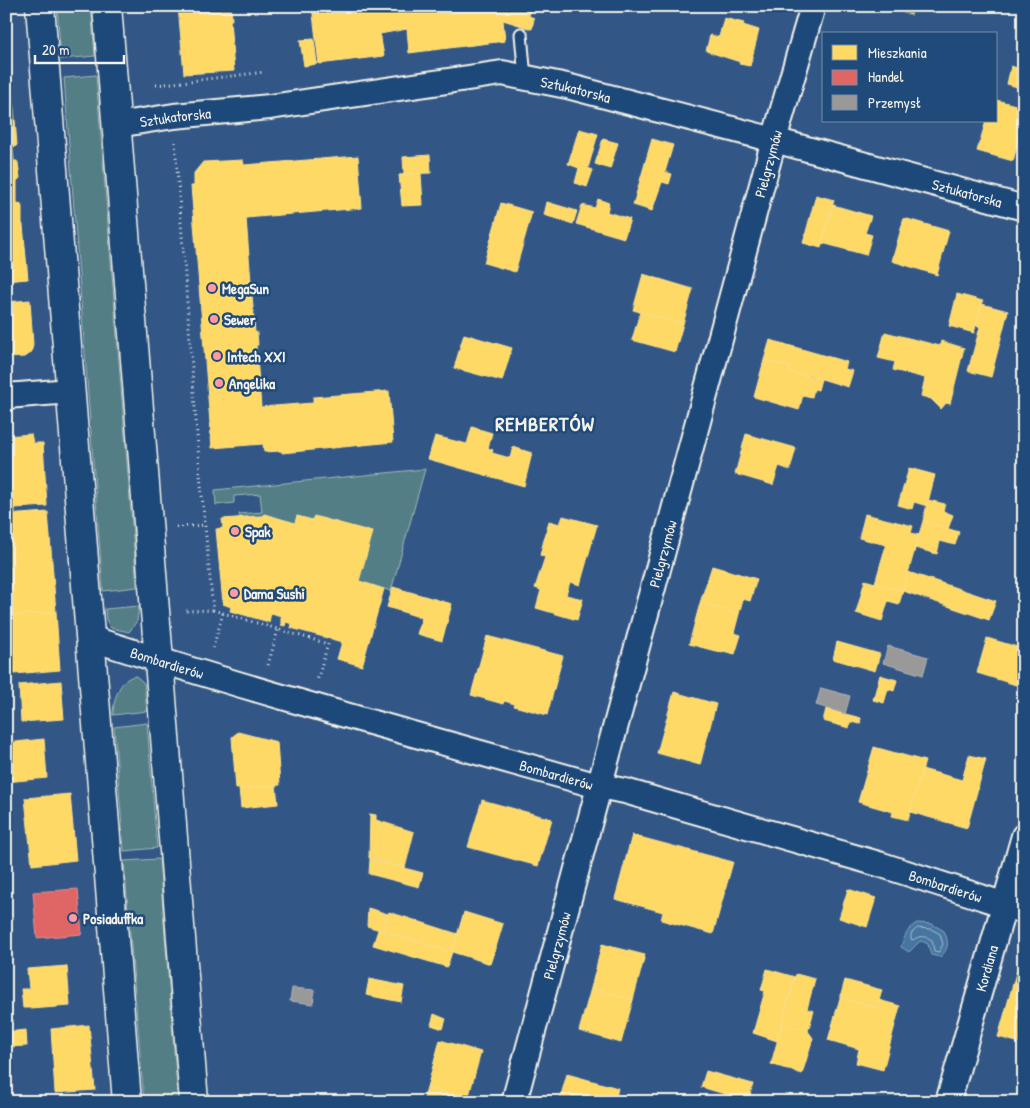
<svg xmlns="http://www.w3.org/2000/svg" width="1030" height="1108" viewBox="0 0 1030 1108" font-family="'Patrick Hand',sans-serif">
	<style>
		.green { fill: #527e86; stroke: #a3b8b7 }
		.water { fill: #4474a0; stroke: #8aa6bd }
		.homes { fill: #ffd966; stroke: #fce08d }
		.shops { fill: #e06666; stroke: #e6908d }
		.industry { fill: #999; stroke: #b4b3b1 }
		.lines { fill: none; stroke-linecap: round; stroke-linejoin: round }
		.shore { stroke: #aebfcb; stroke-width: 1 }
		.lane-casing { stroke: #f4f1e8; stroke-width: 15 }
		.street-casing { stroke: #f4f1e8; stroke-width: 28 }
		.secondary-casing { stroke: #f4f1e8; stroke-width: 31 }
		.path { stroke: #f4f1e8; stroke-width: 3; stroke-dasharray: 1 4; stroke-linecap: butt }
		.lane { stroke: #1f4a7a; stroke-width: 11 }
		.street { stroke: #1f4a7a; stroke-width: 24 }
		.secondary { stroke: #1f4a7a; stroke-width: 28 }
		.poi-dot { fill: #ff9aa2; stroke: #1f4a7a; stroke-width: 2 }
		.labels { text-anchor: middle; dominant-baseline: central; stroke-width: 5; stroke-linejoin: round; paint-order: stroke }
		.street-label { font-size: 15px; fill: #f4f1e8; stroke: #1f4a7a }
		.poi-label { font-size: 15px; font-weight: bold; fill: #f4f1e8; stroke: #1f4a7a; text-anchor: start }
		.district-label { font-size: 20px; font-weight: bold; letter-spacing: 1px; fill: #f4f1e8; stroke: #1f4a7a }
	</style>
	<rect width="100%" height="100%" fill="#325787"/>
	<filter id="ink" filterUnits="userSpaceOnUse"><feTurbulence type="fractalNoise" baseFrequency=".02" numOctaves="2"/><feDisplacementMap in="SourceGraphic" scale="10" xChannelSelector="R" yChannelSelector="G"/><feConvolveMatrix kernelMatrix="1 2 1 2 8 2 1 2 1" color-interpolation-filters="sRGB"/></filter>
	<g filter="url(#ink)">
		<!-- green -->
		<g class="green">
			<path d="M57 6H91L95 56 61 59Z"/>
			<path d="M96 75 137 587 103 591 64 78Z"/>
			<path d="M425 469 391 591 359 581 312 520 297 516 295 523 264 514 263 516 240 517 239 514 262 512 260 494 234 496V503L216 505 215 490Z"/>
			<path d="M139 606 137 621 129 632 111 628 106 620 105 609Z"/>
			<path d="M136 676 144 683 147 711 113 715C113 702 119 677 136 676Z"/>
			<path d="M147 723 157 848 124 851 114 727Z"/>
			<path d="M159 859 178 1102H144L124 861Z"/>
		</g>
		<!-- water -->
		<path class="water" d="M917 923 932 924 944 931C949 942 949 949 940 957L931 955 928 944 922 941 919 942 909 952 901 947C904 937 908 928 917 923Z"/>
		<!-- homes -->
		<g class="homes">
			<path d="M178 6H231L232 20H230L234 71 184 74Z"/>
			<path d="M312 6H531L529 16 534 18 532 29 503 20 505 41 409 53 407 29 380 34 384 56 319 64Z"/>
			<path d="M558 6H578L576 11Z"/>
			<path d="M882 6H913L911 15Z"/>
			<path d="M724 18 744 23 743 25 759 30 750 66 739 64 740 62 706 51 710 35 719 37Z"/>
			<path d="M6 34H9L11 70H6Z"/>
			<path d="M314 39 317 64 304 66 300 40Z"/>
			<path d="M1011 66 1024 70V89L1007 84Z"/>
			<path d="M6 70H11L17 145 15 147 6 148Z"/>
			<path d="M996 100 1024 107V130L1022 129 1013 161 977 151 986 121H996Z"/>
			<path d="M579 129 598 134 588 168 593 170 587 187 575 183 579 168 568 164Z"/>
			<path d="M603 139 618 143 610 169 595 164Z"/>
			<path d="M652 139 673 145 665 172 672 174 669 184 662 182 652 211 633 205Z"/>
			<path d="M6 148H13L14 161H17L18 163 20 178 17 181V204L20 203 22 207V223L6 224Z"/>
			<path d="M430 155 431 173 404 174 403 157Z"/>
			<path d="M358 156 362 208 246 218 255 333 257 332 258 345H256L261 407 313 403V397L389 391 393 442 282 453V451L264 452 263 444 212 448 191 186H194V173L203 162 243 160 244 165Z"/>
			<path d="M421 173 423 205 402 206 399 175Z"/>
			<path d="M816 195 834 200 821 248 803 243Z"/>
			<path d="M598 199 609 203 607 212 630 219 624 238 576 224 582 205 595 208Z"/>
			<path d="M547 202 577 211 573 224 544 215Z"/>
			<path d="M501 203 532 212 515 272 484 263Z"/>
			<path d="M833 205 871 216 865 233 872 235 866 255 822 243Z"/>
			<path d="M904 218 949 231 937 275 892 261Z"/>
			<path d="M22 223 23 225 28 279 6 281V224Z"/>
			<path d="M643 274 693 289 683 324 633 310Z"/>
			<path d="M957 294 983 301 974 333 949 326Z"/>
			<path d="M30 300 33 345 31 353 25 357 6 358V302Z"/>
			<path d="M982 304 1008 311 991 377 968 371 980 327 976 325Z"/>
			<path d="M640 312 683 324 675 352 632 340Z"/>
			<path d="M885 332 940 346 941 341 964 348 950 404 946 403 941 409 931 399 921 396 925 378 893 370 895 362 878 358Z"/>
			<path d="M464 334 512 348 502 381 454 368Z"/>
			<path d="M770 340 847 362 845 369 853 371 848 387 808 375 807 377 789 372 790 367 764 360Z"/>
			<path d="M764 360 790 367 789 372 821 379 818 390 814 389 812 397 803 395 799 410 754 397Z"/>
			<path d="M472 427 492 433 488 448 493 450 492 453 510 458 513 447 532 453 524 486 428 459 435 436 467 444Z"/>
			<path d="M31 434 33 443H43L47 506 15 508V515H6V436Z"/>
			<path d="M746 434 796 448 790 470 779 466 773 485 735 474Z"/>
			<path d="M909 468 935 475 927 506 914 502 912 509 898 505Z"/>
			<path d="M928 500 945 504 943 511 953 515 948 529 923 521Z"/>
			<path d="M48 512 56 612 8 616 6 592V515Z"/>
			<path d="M264 514 295 523 297 516 312 520 314 516 373 532 359 581 384 589 362 666 337 659 342 642 291 628 292 624 286 622 285 626 281 625V616L271 613 269 622 230 611 231 607 223 604 216 529 223 528 222 519 263 516Z"/>
			<path d="M865 514 913 526 911 533 919 535 903 591 875 583 886 545 859 538Z"/>
			<path d="M563 516 597 525 580 585 570 582 566 595 583 599 577 620 536 608 541 590 535 588 545 557 540 555 549 521 560 524Z"/>
			<path d="M923 521 959 532 955 545 940 541 937 554 915 548Z"/>
			<path d="M712 566 757 579 750 601 743 599 739 614 700 603Z"/>
			<path d="M908 572 996 601 989 620 903 591Z"/>
			<path d="M865 580 903 591 899 604 888 601 882 621 856 613Z"/>
			<path d="M393 587 452 604 442 641 417 634 422 618 387 607Z"/>
			<path d="M700 603 739 614 734 633 741 635 735 654 723 651V653L689 644Z"/>
			<path d="M56 612 60 670 14 674 13 673 8 616Z"/>
			<path d="M487 636 563 656 547 715 514 706 515 704 504 701 503 704 471 695Z"/>
			<path d="M987 638 1024 649V660L1016 685 977 673Z"/>
			<path d="M837 642 880 654 875 671 833 659Z"/>
			<path d="M880 675 897 680 894 691 888 689 884 703 873 700Z"/>
			<path d="M61 681 64 719 21 722 19 685Z"/>
			<path d="M674 692 716 704 700 765 657 753Z"/>
			<path d="M826 709 861 718 860 724 850 722 849 728 823 721Z"/>
			<path d="M238 732 277 742 280 785 236 789 232 737Z"/>
			<path d="M44 739 47 778 6 782V743Z"/>
			<path d="M874 747 925 761 908 820 892 816 893 812 858 802Z"/>
			<path d="M969 755 986 759 967 828 910 812 922 769 962 780Z"/>
			<path d="M276 785 278 804 241 808 239 789Z"/>
			<path d="M70 794 76 860 32 865 25 798Z"/>
			<path d="M482 800 552 819 538 866 468 847Z"/>
			<path d="M370 814 376 815V820L414 832 405 868 369 858Z"/>
			<path d="M632 835 733 862 713 934 661 920 663 912 615 899Z"/>
			<path d="M370 859 423 873 419 887 369 874Z"/>
			<path d="M848 889 876 898 867 927 839 918Z"/>
			<path d="M368 908 388 914 383 931 367 926Z"/>
			<path d="M389 912 458 934 452 952 383 931Z"/>
			<path d="M464 912 503 924 491 964 452 952Z"/>
			<path d="M378 930 452 952 447 967 373 945Z"/>
			<path d="M602 944 645 955 633 1000 591 988Z"/>
			<path d="M67 966 70 1006 31 1009V1008H23L21 989H29L27 969Z"/>
			<path d="M1018 966 1024 968V1044L998 1037Z"/>
			<path d="M767 969 795 977 777 1041 753 1033 765 991 761 990Z"/>
			<path d="M796 974 815 979 807 1009 814 1011 808 1031 782 1024Z"/>
			<path d="M369 979 404 986 401 1002 366 995Z"/>
			<path d="M845 980 882 990 877 1008 840 998Z"/>
			<path d="M591 988 633 1000 621 1043 579 1031Z"/>
			<path d="M840 998 877 1008 879 1000 900 1006 883 1070 856 1063 859 1049 828 1040Z"/>
			<path d="M434 1014 446 1019 443 1029 431 1025Z"/>
			<path d="M782 1024 808 1031 813 1038 802 1074 771 1064Z"/>
			<path d="M89 1025 95 1090 55 1093 51 1029Z"/>
			<path d="M26 1030 27 1046 6 1047V1032Z"/>
			<path d="M440 1040 481 1052 468 1099 427 1088Z"/>
			<path d="M706 1071 753 1084 748 1101 701 1087Z"/>
			<path d="M567 1074 618 1088 615 1102H559Z"/>
			<path d="M427 1088 468 1100V1102L423 1101Z"/>
		</g>
		<!-- shops -->
		<path class="shops" d="M78 889 82 934 37 938 33 892Z"/>
		<!-- industry -->
		<g class="industry">
			<path d="M888 646 928 657 923 675 883 663Z"/>
			<path d="M821 688 850 696 845 714 816 705Z"/>
			<path d="M292 988 315 990 313 1004 290 1001Z"/>
		</g>
		<g class="lines">
			<!-- shore -->
			<path class="shore" d="M918 928 931 929 940 934 943 944 939 952 934 951 932 940C925 936 920 935 913 940L911 939V934Z"/>
			<defs>
				<path id="lane" d="M521 34 525 78"/>
				<g id="street">
					<path id="s1" d="M117 125 174 116 270 107 502 73 567 86 774 140 1024 208"/>
					<path d="M6 396 71 391"/>
					<path id="s2" d="M90 638C258 693 429 738 598 786L625 791 882 865 1024 911"/>
					<path id="s3" d="M514 1102 774 140 813 6"/>
					<path id="s4" d="M948 1102 1024 836"/>
				</g>
				<g id="secondary">
					<path d="M40 6 127 1102"/>
					<path d="M107 6 194 1102"/>
				</g>
			</defs>
			<!-- lane casing -->
			<use href="#lane" class="lane-casing"/>
			<!-- street casing -->
			<use href="#street" class="street-casing"/>
			<!-- secondary casing -->
			<use href="#secondary" class="secondary-casing"/>
			<!-- path -->
			<g class="path">
				<path d="M156 85 265 72"/>
				<path d="M175 142 200 474 213 610 184 611"/>
				<path d="M176 527 205 525"/>
				<path d="M213 610 328 644 317 681"/>
				<path d="M213 648 223 613"/>
				<path d="M268 665 278 630"/>
			</g>
			<!-- lane -->
			<use href="#lane" class="lane"/>
			<!-- street -->
			<use href="#street" class="street"/>
			<!-- secondary -->
			<use href="#secondary" class="secondary"/>
		</g>
	</g>
	<!-- markers -->
	<g class="poi-dot">
		<circle cx="212" cy="288" r="5"/>
		<circle cx="214" cy="319" r="5"/>
		<circle cx="217" cy="356" r="5"/>
		<circle cx="219" cy="383" r="5"/>
		<circle cx="235" cy="531" r="5"/>
		<circle cx="234" cy="593" r="5"/>
		<circle cx="73" cy="918" r="5"/>
	</g>
	<g class="labels">
		<!-- street labels -->
		<g class="street-label">
			<text stroke="none"><textPath href="#s1" startOffset="464">Sztukatorska</textPath></text>
			<text stroke="none"><textPath href="#s1" startOffset="59">Sztukatorska</textPath></text>
			<text stroke="none"><textPath href="#s3" startOffset="972">Pielgrzymów</textPath></text>
			<text stroke="none"><textPath href="#s1" startOffset="869">Sztukatorska</textPath></text>
			<text stroke="none"><textPath href="#s3" startOffset="568">Pielgrzymów</textPath></text>
			<text stroke="none"><textPath href="#s2" startOffset="81">Bombardierów</textPath></text>
			<text stroke="none"><textPath href="#s2" startOffset="486">Bombardierów</textPath></text>
			<text stroke="none"><textPath href="#s2" startOffset="891">Bombardierów</textPath></text>
			<text stroke="none"><textPath href="#s3" startOffset="162">Pielgrzymów</textPath></text>
			<text stroke="none"><textPath href="#s4" startOffset="139">Kordiana</textPath></text>
		</g>
		<!-- poi labels -->
		<g class="poi-label">
			<text x="222" y="288">MegaSun</text>
			<text x="224" y="319">Sewer</text>
			<text x="227" y="356">Intech XXI</text>
			<text x="229" y="383">Angelika</text>
			<text x="245" y="531">Spak</text>
			<text x="244" y="593">Dama Sushi</text>
			<text x="83" y="918">Posiaduffka</text>
		</g>
		<!-- district labels -->
		<g class="district-label">
			<text x="545" y="423">REMBERTÓW</text>
		</g>
	</g>
	<!-- margin -->
	<rect width="1030" height="1108" fill="none" stroke="#1f4a7a" stroke-width="25"/>
	<rect x="12" y="12" width="1005" height="1083" fill="none" stroke="#f4f1e8" stroke-width="2" filter="url(#ink)"/>
	<!-- legend -->
	<rect x="822" y="32" width="175" height="90" fill="#1f4a7a" stroke="#748da6"/>
	<rect x="832" y="45" width="25" height="15" fill="#ffd966" stroke="#748da6"/>
	<text x="868" y="58" font-size="15" fill="#f4f1e8">Mieszkania</text>
	<rect x="832" y="70" width="25" height="15" fill="#e06666" stroke="#748da6"/>
	<text x="868" y="82" font-size="15" fill="#f4f1e8">Handel</text>
	<rect x="832" y="95" width="25" height="15" fill="#999999" stroke="#748da6"/>
	<text x="868" y="108" font-size="15" fill="#f4f1e8">Przemysł</text>
	<!-- scale -->
	<path d="M35 55v8h89v-8" fill="none" stroke="#f4f1e8" stroke-width="2.5"/>
	<text x="42" y="55" font-size="15" fill="#f4f1e8" stroke="#1f4a7a" stroke-width="4" paint-order="stroke">20 m</text>
</svg>
